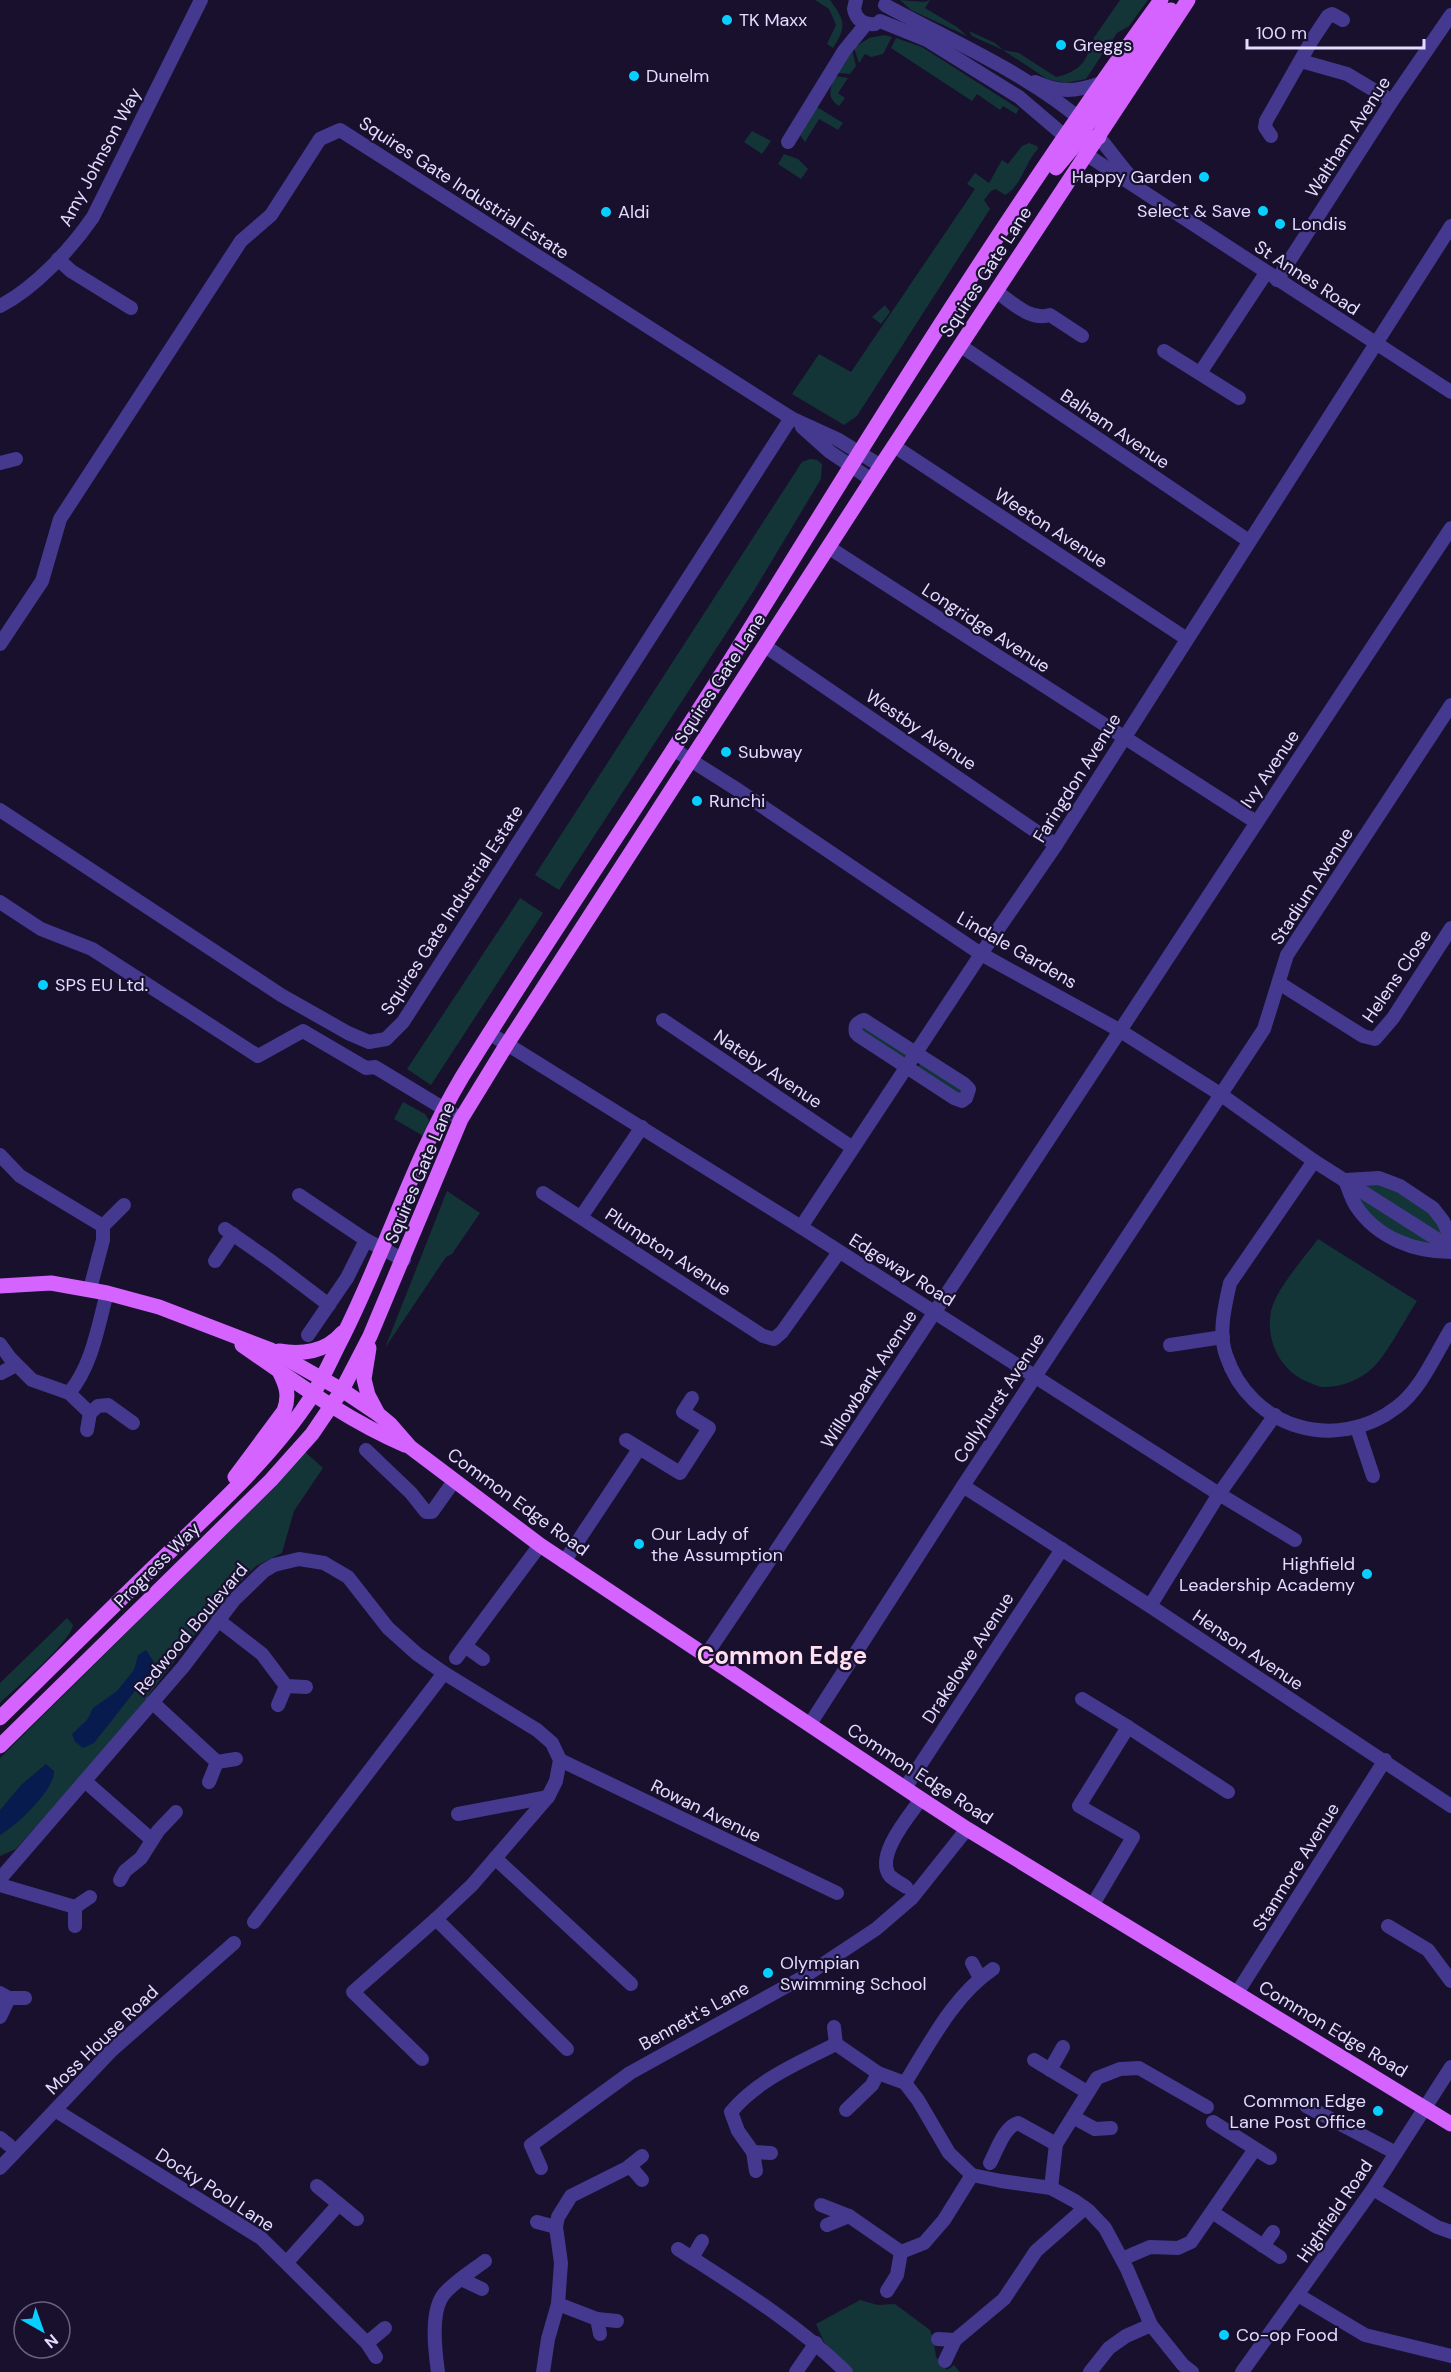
<svg xmlns="http://www.w3.org/2000/svg" width="1451" height="2372" viewBox="0 0 1451 2372" font-family="'DM Sans',sans-serif">
	<style>
		.green { fill: #133537 }
		.water { fill: #081b4e }
		.lines { fill: none; stroke-linecap: round; stroke-linejoin: round }
		.minor { stroke: #44398e; stroke-width: 14 }
		.major { stroke: #d463ff; stroke-width: 15 }
		.poi-dot { fill: #08cfff; stroke: #18102d; stroke-width: 2 }
		.labels { text-anchor: middle; dominant-baseline: central; stroke-width: 4.5; stroke-linejoin: round; paint-order: stroke }
		.poi-label { font-size: 18px; fill: #e3dcff; stroke: #18102d; text-anchor: start }
		.street-label { font-size: 18px; fill: #e3dcff; stroke: #18102d }
		.district-label { font-size: 24px; font-weight: bold; fill: #ffdef0; stroke: #18102d }
	</style>
	<rect width="100%" height="100%" fill="#18102d"/>
	<!-- green -->
	<g class="green">
		<path d="M815 0H830C845 21 847 26 833 48L827 44 836 25 829 9Z"/>
		<path d="M900 0 924 2 930 0 925 8 957 27 967 36 911 10Z"/>
		<path d="M1120 0H1148L1129 26 1117 33 1107 48 1093 39Z"/>
		<path d="M969 31 995 43 1003 50 1019 53 1056 77C1075 73 1089 63 1090 42L1105 50 1086 79 1066 83 1047 79 1003 50 972 36Z"/>
		<path d="M884 35 892 37 883 54 871 57 865 54 859 63 854 48 869 38Z"/>
		<path d="M896 38 922 47 1019 109 1016 114 1003 106 1000 110 977 94 972 101 891 48Z"/>
		<path d="M852 50 856 66 850 74 837 73Z"/>
		<path d="M836 76 848 78 838 93 845 98 839 106C826 98 830 86 836 76Z"/>
		<path d="M817 107 843 123 838 130 819 119 805 142 800 135Z"/>
		<path d="M752 131 771 141 762 154 744 142Z"/>
		<path d="M1029 143 1037 146 1038 149C1025 162 1022 186 1005 195L996 189 991 191 984 200 990 209 857 416 844 425 792 394 819 354 851 372 975 189 967 184 975 173 989 183 1002 160 1008 164 1022 146Z"/>
		<path d="M784 154 798 159 808 169 801 179 778 164Z"/>
		<path d="M885 305 890 312 881 324 872 317Z"/>
		<path d="M810 459 817 460 822 464 821 479 755 589 559 890 535 875 802 462Z"/>
		<path d="M520 898 543 913 431 1085 407 1069Z"/>
		<path d="M859 1021 910 1049 901 1063 856 1025Z"/>
		<path d="M924 1058 964 1084 966 1098 915 1072Z"/>
		<path d="M403 1102 425 1114 429 1120 425 1137 394 1119Z"/>
		<path d="M1379 1178 1415 1194 1451 1241 1357 1180Z"/>
		<path d="M1349 1190 1446 1252 1393 1239Z"/>
		<path d="M447 1191 480 1213 452 1254 446 1257 385 1348Z"/>
		<path d="M1318 1239 1417 1301C1405 1319 1384 1361 1368 1372 1356 1381 1340 1387 1325 1387 1320 1388 1314 1384 1308 1382 1281 1371 1265 1341 1271 1311 1276 1289 1304 1258 1318 1239Z"/>
		<path d="M304 1451 323 1468 294 1511 282 1553 256 1566 217 1606 121 1731 16 1849 0 1856V1758L182 1578Z"/>
		<path d="M67 1618 73 1625C70 1643 16 1688 0 1703V1683Z"/>
		<path d="M860 2300 878 2305 895 2304 930 2330 934 2342 936 2357 947 2370 954 2365 960 2372H853L824 2342 816 2324Z"/>
	</g>
	<!-- water -->
	<g class="water">
		<path d="M146 1650 154 1662 145 1683 135 1691 94 1743 83 1748 75 1742 72 1734 87 1720 93 1708 117 1691 134 1670 138 1655Z"/>
		<path d="M46 1764 54 1771C55 1790 16 1826 0 1835V1810L21 1785Z"/>
	</g>
	<g class="lines">
		<!-- minor -->
		<g class="minor">
			<path d="M856 0 854 9C856 20 864 25 875 24"/>
			<path d="M885 5C951 41 1031 75 1087 125 1104 140 1115 160 1131 177"/>
			<path d="M880 21 927 40 1019 97 1087 155 1451 392"/>
			<path d="M1301 61 1347 74 1392 101"/>
			<path d="M1035 82C1060 93 1075 92 1101 83"/>
			<path d="M1271 136 1265 127 1266 121 1312 40 1328 16 1332 14 1343 20"/>
			<path d="M788 142 844 51 866 24"/>
			<path d="M58 259 71 271 131 308"/>
			<path d="M1277 280 1392 101 1451 15"/>
			<path d="M997 292C1013 303 1030 321 1050 315L1082 336"/>
			<path d="M0 306C35 288 71 249 93 217L201 0"/>
			<path d="M961 346 1249 541"/>
			<path d="M1164 351 1239 398"/>
			<path d="M1200 373 1266 273"/>
			<path d="M802 427 830 452 872 480"/>
			<path d="M894 446 1187 639"/>
			<path d="M0 463 16 459"/>
			<path d="M828 547 1256 822"/>
			<path d="M0 644 42 581 60 519 241 241 271 215 320 139 340 130 791 418 837 439 881 466"/>
			<path d="M765 646 1056 845"/>
			<path d="M673 749 738 790 981 954 1119 1030 1220 1094 1314 1161 1451 1248"/>
			<path d="M0 810 281 995 348 1033 369 1042 386 1039 403 1022 791 418"/>
			<path d="M0 902 41 929 92 949 258 1056 303 1031 366 1068 375 1067 461 1119"/>
			<path d="M1279 983 1363 1036 1375 1039 1393 1018 1451 928"/>
			<path d="M663 1020 853 1148"/>
			<path d="M864 1020 964 1084 969 1089 966 1098 962 1101 954 1098 859 1036 856 1033C854 1025 858 1022 864 1020Z"/>
			<path d="M489 1033 801 1227 1219 1494 1295 1540"/>
			<path d="M0 1155 20 1176 103 1226V1240L90 1289"/>
			<path d="M1314 1161 1230 1283C1225 1305 1218 1333 1226 1355 1250 1428 1336 1454 1397 1407 1421 1389 1435 1355 1451 1329"/>
			<path d="M543 1193 763 1336 774 1339 782 1332 839 1252"/>
			<path d="M299 1195 366 1240 404 1260"/>
			<path d="M581 1217 642 1127"/>
			<path d="M103 1226 124 1205"/>
			<path d="M801 1227 981 954 1056 845 1451 226"/>
			<path d="M225 1229 271 1261 329 1305"/>
			<path d="M1451 1238 1443 1221 1433 1208 1400 1186 1379 1178 1345 1180C1348 1188 1351 1198 1356 1206 1377 1238 1415 1252 1451 1252"/>
			<path d="M215 1261 233 1234"/>
			<path d="M308 1335 347 1278 366 1240"/>
			<path d="M0 1344 10 1358 32 1380 69 1393 90 1413 98 1406 108 1405 133 1423"/>
			<path d="M1170 1345 1223 1337"/>
			<path d="M1 1373 16 1365"/>
			<path d="M69 1393C92 1366 98 1326 107 1293"/>
			<path d="M1357 1428 1373 1476"/>
			<path d="M87 1430 90 1413"/>
			<path d="M626 1440 680 1473 709 1428 683 1412 692 1398"/>
			<path d="M366 1450 411 1493 426 1512H432L454 1481"/>
			<path d="M963 1486 1150 1606 1451 1806"/>
			<path d="M564 1562 639 1449"/>
			<path d="M1150 1606 1219 1494 1275 1415"/>
			<path d="M218 1620 262 1654 286 1686 306 1687"/>
			<path d="M465 1646 483 1659"/>
			<path d="M706 1655C958 1282 1202 903 1451 528"/>
			<path d="M456 1658 540 1545"/>
			<path d="M1082 1699 1128 1727 1079 1806 1133 1837 1092 1906"/>
			<path d="M152 1702 217 1762 209 1782"/>
			<path d="M278 1705 286 1686"/>
			<path d="M810 1724 963 1486 1264 1029 1287 955 1451 705"/>
			<path d="M1128 1727 1228 1792"/>
			<path d="M560 1760 837 1893"/>
			<path d="M217 1762 236 1759"/>
			<path d="M86 1782 152 1840"/>
			<path d="M905 1788 1062 1549"/>
			<path d="M458 1814 548 1797"/>
			<path d="M495 1858 631 1984"/>
			<path d="M0 1879 183 1667 234 1600 264 1571 274 1565 299 1559 324 1563 348 1577 388 1628 417 1654 444 1673 537 1730 552 1743 560 1760 556 1781 548 1797 472 1885 436 1919 353 1992 422 2059"/>
			<path d="M120 1880 125 1871 141 1858 158 1831 176 1812"/>
			<path d="M0 1885 75 1907V1926"/>
			<path d="M906 1887C902 1884 894 1880 890 1876 874 1856 910 1815 921 1799"/>
			<path d="M75 1907 90 1897"/>
			<path d="M436 1919 567 2049"/>
			<path d="M254 1922 444 1673"/>
			<path d="M1388 1926 1428 1950 1451 1981"/>
			<path d="M972 1963 980 1978"/>
			<path d="M0 1993 9 1998 0 2017"/>
			<path d="M1237 1993 1385 1760"/>
			<path d="M9 1998H25"/>
			<path d="M834 2027 836 2044"/>
			<path d="M1034 2060 1087 2092"/>
			<path d="M1050 2070 1063 2047"/>
			<path d="M905 2083C930 2043 954 1995 993 1969"/>
			<path d="M1306 2106 1396 2153"/>
			<path d="M55 2110 261 2238 367 2343 376 2357"/>
			<path d="M846 2110 872 2085 878 2073"/>
			<path d="M1073 2117 1095 2129 1111 2128"/>
			<path d="M1213 2122 1270 2158"/>
			<path d="M0 2138 9 2145"/>
			<path d="M753 2152 756 2171"/>
			<path d="M771 2153 753 2152 738 2131 731 2112C757 2080 800 2062 836 2044L878 2073 905 2083 918 2100 949 2153 972 2175 1001 2181 1051 2188 1075 2201 1089 2211 1105 2228 1127 2269 1151 2325 1183 2365 1192 2372"/>
			<path d="M990 2163C997 2150 1004 2127 1018 2123L1056 2144"/>
			<path d="M630 2166 642 2180"/>
			<path d="M0 2168 112 2050 234 1943"/>
			<path d="M541 2168 531 2145 630 2073 805 1976 876 1929 912 1898 967 1829"/>
			<path d="M317 2186 357 2219"/>
			<path d="M1051 2188 1056 2144 1097 2078 1120 2069 1139 2068 1207 2107"/>
			<path d="M1373 2189 1437 2227 1451 2232"/>
			<path d="M821 2205 849 2216"/>
			<path d="M1212 2212 1280 2257"/>
			<path d="M537 2222 556 2227"/>
			<path d="M827 2225 849 2216 901 2252"/>
			<path d="M1263 2246 1273 2232"/>
			<path d="M678 2249C737 2287 796 2323 846 2372"/>
			<path d="M692 2258 702 2241"/>
			<path d="M1122 2259 1150 2247 1178 2248 1191 2242 1255 2149"/>
			<path d="M287 2262 339 2204"/>
			<path d="M461 2279 482 2289"/>
			<path d="M887 2291 897 2275 901 2252 924 2243 944 2220 972 2175"/>
			<path d="M1298 2295 1365 2335 1451 2356"/>
			<path d="M558 2304 597 2319 617 2321"/>
			<path d="M597 2319 600 2334"/>
			<path d="M938 2339 955 2340"/>
			<path d="M367 2343 385 2328"/>
			<path d="M945 2361 955 2340 1004 2299 1036 2251 1085 2208"/>
			<path d="M438 2372C435 2351 430 2311 444 2294 455 2281 472 2271 485 2261"/>
			<path d="M543 2372 548 2339 558 2304 561 2263 556 2227 558 2217 571 2196 627 2168 642 2156"/>
			<path d="M796 2372 816 2343"/>
			<path d="M1090 2372 1109 2348 1126 2336 1151 2325"/>
			<path d="M1242 2372 1373 2189 1451 2067"/>
		</g>
		<!-- major -->
		<g class="major">
			<path d="M1068 136 1081 131 1095 117 1171 10"/>
			<path d="M1056 168 1080 139 1099 137"/>
			<path d="M0 1286 51 1283 107 1293 159 1307 271 1350 342 1390 378 1414 390 1424 410 1447 540 1545 921 1799 967 1829 1451 2124"/>
			<path d="M242 1345C294 1381 346 1420 405 1445"/>
			<path d="M369 1348 364 1379 368 1395 378 1414"/>
			<path d="M279 1351C301 1355 326 1352 342 1333"/>
			<path d="M235 1477 284 1411C290 1395 286 1385 279 1371"/>
			<path d="M0 1718C53 1666 105 1614 159 1562 212 1511 271 1459 312 1396 322 1380 330 1362 339 1344 384 1257 412 1161 462 1077 555 927 655 782 748 632 880 418 1013 203 1161 0"/>
			<path d="M0 1746 271 1480 312 1434 342 1390 370 1336 461 1119 507 1044 884 461 1188 0"/>
		</g>
	</g>
	<!-- markers -->
	<g class="poi-dot">
		<circle cx="727" cy="20" r="6"/>
		<circle cx="1061" cy="45" r="6"/>
		<circle cx="634" cy="76" r="6"/>
		<circle cx="1204" cy="177" r="6"/>
		<circle cx="1263" cy="211" r="6"/>
		<circle cx="606" cy="212" r="6"/>
		<circle cx="1280" cy="224" r="6"/>
		<circle cx="726" cy="752" r="6"/>
		<circle cx="697" cy="801" r="6"/>
		<circle cx="43" cy="985" r="6"/>
		<circle cx="639" cy="1544" r="6"/>
		<circle cx="1367" cy="1574" r="6"/>
		<circle cx="768" cy="1973" r="6"/>
		<circle cx="1378" cy="2111" r="6"/>
		<circle cx="1224" cy="2335" r="6"/>
	</g>
	<g class="labels">
		<!-- poi labels -->
		<g class="poi-label">
			<text x="739" y="20">TK Maxx</text>
			<text x="1073" y="45">Greggs</text>
			<text x="646" y="76">Dunelm</text>
			<text x="1192" y="177" text-anchor="end">Happy Garden</text>
			<text x="1251" y="211" text-anchor="end">Select &amp; Save</text>
			<text x="618" y="212">Aldi</text>
			<text x="1292" y="224">Londis</text>
			<text x="738" y="752">Subway</text>
			<text x="709" y="801">Runchi</text>
			<text x="55" y="985">SPS EU Ltd.</text>
			<text x="651" y="1534">Our Lady of<tspan x="651" dy="21">the Assumption</tspan></text>
			<text x="1355" y="1564" text-anchor="end">Highfield<tspan x="1355" dy="21">Leadership Academy</tspan></text>
			<text x="780" y="1963">Olympian<tspan x="780" dy="21">Swimming School</tspan></text>
			<text x="1366" y="2101" text-anchor="end">Common Edge<tspan x="1366" dy="21">Lane Post Office</tspan></text>
			<text x="1236" y="2335">Co-op Food</text>
		</g>
		<!-- street labels -->
		<g class="street-label">
			<text transform="translate(1348 137) rotate(-57)">Waltham Avenue</text>
			<text transform="translate(100 157) rotate(-62)">Amy Johnson Way</text>
			<text transform="translate(464 188) rotate(33)">Squires Gate Industrial Estate</text>
			<text transform="translate(986 272) rotate(-57)">Squires Gate Lane</text>
			<text transform="translate(1307 278) rotate(33)">St Annes Road</text>
			<text transform="translate(1115 429) rotate(34)">Balham Avenue</text>
			<text transform="translate(1051 528) rotate(33)">Weeton Avenue</text>
			<text transform="translate(986 628) rotate(33)">Longridge Avenue</text>
			<text transform="translate(720 679) rotate(-57)">Squires Gate Lane</text>
			<text transform="translate(921 730) rotate(34)">Westby Avenue</text>
			<text transform="translate(1270 769) rotate(-56)">Ivy Avenue</text>
			<text transform="translate(1077 778) rotate(-58)">Faringdon Avenue</text>
			<text transform="translate(1312 886) rotate(-57)">Stadium Avenue</text>
			<text transform="translate(452 910) rotate(-57)">Squires Gate Industrial Estate</text>
			<text transform="translate(1017 950) rotate(30)">Lindale Gardens</text>
			<text transform="translate(1397 976) rotate(-56)">Helens Close</text>
			<text transform="translate(768 1069) rotate(34)">Nateby Avenue</text>
			<text transform="translate(420 1173) rotate(-67)">Squires Gate Lane</text>
			<text transform="translate(668 1252) rotate(33)">Plumpton Avenue</text>
			<text transform="translate(902 1270) rotate(32)">Edgeway Road</text>
			<text transform="translate(869 1379) rotate(-57)">Willowbank Avenue</text>
			<text transform="translate(999 1398) rotate(-57)">Collyhurst Avenue</text>
			<text transform="translate(518 1502) rotate(36)">Common Edge Road</text>
			<text transform="translate(157 1565) rotate(-45)">Progress Way</text>
			<text transform="translate(191 1629) rotate(-50)">Redwood Boulevard</text>
			<text transform="translate(1248 1650) rotate(34)">Henson Avenue</text>
			<text transform="translate(968 1658) rotate(-57)">Drakelowe Avenue</text>
			<text transform="translate(920 1774) rotate(33)">Common Edge Road</text>
			<text transform="translate(706 1811) rotate(26)">Rowan Avenue</text>
			<text transform="translate(1296 1867) rotate(-58)">Stanmore Avenue</text>
			<text transform="translate(694 2016) rotate(-29)">Bennett's Lane</text>
			<text transform="translate(1333 2029) rotate(31)">Common Edge Road</text>
			<text transform="translate(102 2040) rotate(-44)">Moss House Road</text>
			<text transform="translate(215 2190) rotate(33)">Docky Pool Lane</text>
			<text transform="translate(1335 2211) rotate(-56)">Highfield Road</text>
		</g>
		<!-- district labels -->
		<g class="district-label">
			<text x="782" y="1655">Common Edge</text>
		</g>
	</g>
	<!-- north arrow -->
	<g transform="translate(42 2330) rotate(140)"><circle r="28" fill="#18102d" stroke="#696281" stroke-width="1.5"/>
	<path d="M0-4.5L10 22L0 15L-10 22Z" fill="#08cfff"/>
	<text y="-9" font-size="16" font-weight="bold" text-anchor="middle" fill="#e3dcff">N</text>
	</g>
	<!-- scale -->
	<path d="M1247 39v9h177v-9" fill="none" stroke="#e3dcff" stroke-width="3"/>
	<text x="1256" y="39" font-size="18" fill="#e3dcff" stroke="#18102d" stroke-width="4.5" paint-order="stroke">100 m</text>
</svg>
